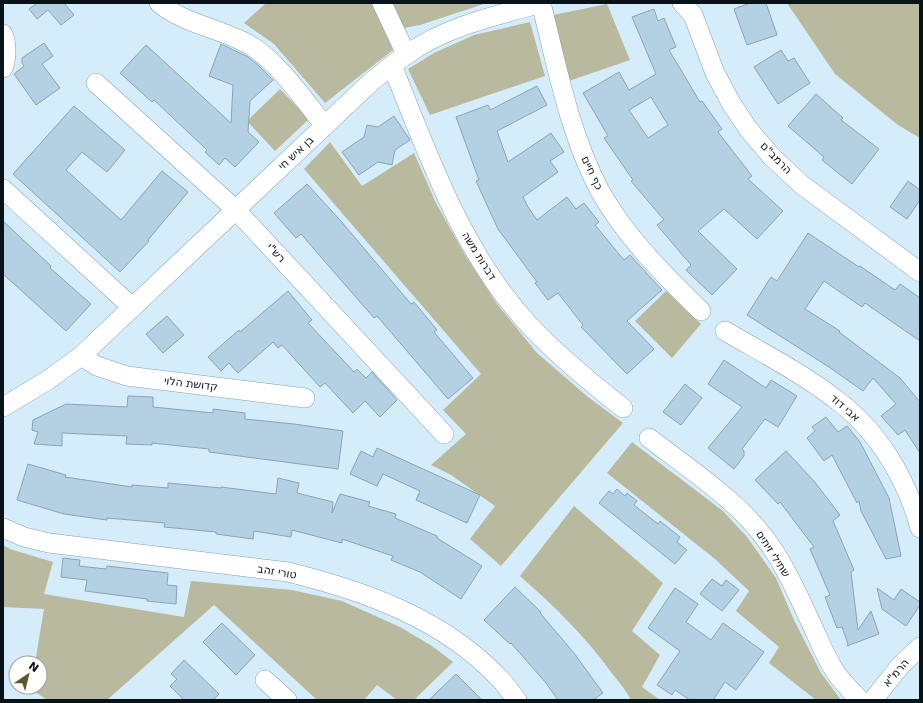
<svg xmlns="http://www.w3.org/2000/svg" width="923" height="703" viewBox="0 0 923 703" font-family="'DejaVu Sans',Heebo,sans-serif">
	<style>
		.green { fill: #b9ba9d }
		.building { fill: #b4d1e3; stroke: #89a4b5; fill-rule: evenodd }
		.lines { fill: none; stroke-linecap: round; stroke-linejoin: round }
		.minor-casing { stroke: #85a0b1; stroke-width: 20 }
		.minor { stroke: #fff; stroke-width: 19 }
		.labels { text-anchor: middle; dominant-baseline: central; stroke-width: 4; stroke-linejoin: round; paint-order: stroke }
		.street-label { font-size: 11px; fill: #081219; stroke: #fff }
	</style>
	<rect width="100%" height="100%" fill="#d5ecfb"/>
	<!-- green -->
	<g class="green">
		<path d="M266 3H372L393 50 325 103 274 44 244 23Z"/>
		<path d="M389 3H487L420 25 399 29Z"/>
		<path d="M787 3H920V138L898 125 835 74Z"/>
		<path d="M607 4 630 60 569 81 553 15Z"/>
		<path d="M530 22 545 76 430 115 408 69 434 53 474 35Z"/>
		<path d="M280 89 309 119 275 151 247 121Z"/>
		<path d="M330 142 362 186 414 153 436 203 465 255 497 304 537 353 588 397 623 423 501 566 470 539 495 506 451 475 431 465 466 434 443 410 481 374 304 169Z"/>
		<path d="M666 291 701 324 672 358 635 321Z"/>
		<path d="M632 442 723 511 747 537 776 578 794 620 821 673 841 700H816L769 663 779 647 736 611 749 591 715 559 607 473Z"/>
		<path d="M574 506 663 583 632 631 660 655 642 687 660 700H631C626 690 618 681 611 672 585 636 554 606 520 576Z"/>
		<path d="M3 545 10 549 53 562 44 594 184 617 191 581 292 590 342 601 400 627 432 646 453 662 414 700H397L377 685 364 700H317L214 605 107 700H47L31 689V687H40V663H35L44 609 3 607Z"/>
	</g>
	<!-- building -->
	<g class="building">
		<path d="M37 3H64L74 15 61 25 48 10 37 19 29 9Z"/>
		<path d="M750 3H766L777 35 747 45 734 9Z"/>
		<path d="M654 9 658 21 664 18 676 47 669 50 700 102 702 101 722 129 718 132 752 176 748 179 783 211 757 239 724 209 698 231 737 269 712 295 686 270 691 265 657 225 664 220 631 181 633 180 604 138 608 136 583 93 619 72 629 90 656 74 632 17ZM651 97 668 125 648 138 629 110Z"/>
		<path d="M44 43 53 56 42 64 60 88 36 105 14 74 24 66 22 63V58Z"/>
		<path d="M221 44 248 57 258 65 273 80 250 101 248 132 259 142 235 167 225 158 219 165 205 152 207 150 154 100 152 102 120 73 146 45 231 123 233 85 209 76Z"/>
		<path d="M781 50 788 61 794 58 810 83 778 104 754 67Z"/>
		<path d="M537 86 547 105 497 131 508 162 551 133 564 152 550 161 558 172 523 197 528 207 537 220 567 197 576 209 584 203 599 222 595 225 624 260 630 255 662 290 627 321 654 349 627 374 581 327 583 325 558 293 548 300 535 283 537 282 498 229 476 181 479 180 456 117 488 105 490 110Z"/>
		<path d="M816 94 843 118 841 120 879 149 852 184 822 160 824 157 788 126Z"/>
		<path d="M74 106 125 150 107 172 82 152 66 170 121 220 162 171 188 192 148 240 149 241 120 272 13 174Z"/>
		<path d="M394 116 410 140 395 150 392 165 378 162 359 175 342 152 364 137 367 125 378 127Z"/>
		<path d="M908 181 920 190V200L907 219 890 207Z"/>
		<path d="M307 184 340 220 411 304 414 302 437 330 434 332 473 378 448 399 377 316 374 318 301 234 296 238 274 213Z"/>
		<path d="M3 221 51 266 50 268 91 304 66 331 3 274Z"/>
		<path d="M808 233 859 267 860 266 895 290 900 284 920 298V341L865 303 862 307 824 281 805 309 840 331 839 332 900 378 920 402V453L905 430 898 435 881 416 896 404 873 378 863 391 829 367 747 315 771 277 777 281Z"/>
		<path d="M288 291 312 320 308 323 354 372 357 369 366 378 372 372 397 400 380 417 365 401 353 413 325 383 320 387 282 345 278 348 273 342 238 373 229 363 221 371 208 357 239 330 240 332Z"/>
		<path d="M167 316 184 335 163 353 146 334Z"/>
		<path d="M724 360 766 388 771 380 797 396 778 427 765 419 742 449 744 451V456L734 469 708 448 742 407 708 384Z"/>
		<path d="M685 384 702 398 681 425 663 412Z"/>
		<path d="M128 396 153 397V407L213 413V409L245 413V419L294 424 343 431 338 469 209 452V449L152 443V445L126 444 127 436 62 433V446L34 444 38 432 32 430 33 420 66 404 127 407Z"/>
		<path d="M826 417 838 432 847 426 860 442 889 498 901 556 886 559 861 511 859 501 857 503 832 455 824 461 807 438 815 431 812 427Z"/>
		<path d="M377 448 480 495 467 523 416 500 420 491 383 474 377 486 350 474 361 451 373 457Z"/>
		<path d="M786 451 814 481 840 515 833 521 854 570 851 572 858 630 871 611 879 634 847 646 848 644 842 627 837 628 825 597 830 595 810 549 814 547 780 502 778 504 755 480Z"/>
		<path d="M28 464 66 475 65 477 132 487V485L168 488V483L221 488V487L276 494 278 478 299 483 297 493 333 502 332 513 340 494 370 502 368 506 396 514 395 518 437 536V538L482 566 461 599 420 572 391 560 393 556 342 539V543L292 530 291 537 254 531 253 539 216 534V532L164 527 165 523 107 518V520L64 514 17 500Z"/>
		<path d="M617 489 625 496 627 493 637 501 634 505 658 524 660 521 680 537 677 542 687 550 675 564 599 503 609 491 613 494Z"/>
		<path d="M63 558 80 560 79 566 106 569 107 566 168 573 167 585 177 586 176 604 147 601V599L85 591 87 580 61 577Z"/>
		<path d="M712 579 722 586 726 580 739 590 722 611 700 594Z"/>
		<path d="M515 587 541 612 540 613 574 653 603 693 593 700H558L546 683 511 643 510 644 484 620Z"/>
		<path d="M675 588 698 604 686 622 711 640 723 623 764 652 736 690 725 682 713 700H690L675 690 672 695 657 685 680 651 648 628Z"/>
		<path d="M877 588 894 600 901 589 920 602V605L906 626 882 609Z"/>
		<path d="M222 623 255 655 236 675 203 642Z"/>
		<path d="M184 660 219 694 213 700H184L170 686 177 679 171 674Z"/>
		<path d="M456 674 482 700H429Z"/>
	</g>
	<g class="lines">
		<defs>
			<g id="minor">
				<path d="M159 3C183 23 214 27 242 41 274 55 303 99 325 126"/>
				<path d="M382 3 406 54"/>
				<path d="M541 3C557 66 569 133 600 191 625 236 664 275 701 311"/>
				<path d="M682 3 693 15 715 73 731 103 749 130 772 157 802 185 920 272"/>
				<path d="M3 34C7 44 7 58 3 68"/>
				<path d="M392 65C429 157 462 253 530 326 558 356 590 382 623 408"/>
				<path d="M96 83 236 210 444 434"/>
				<path d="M3 189 132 307"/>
				<path d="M725 331C761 352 800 372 834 398 877 429 906 477 920 528"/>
				<path d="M81 356 97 366 127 376 305 398"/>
				<path d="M3 407 48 380 81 356 372 81C383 73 394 63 406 55 444 27 497 15 542 3"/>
				<path d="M649 438C693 472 743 503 774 551 792 578 804 609 818 638 823 650 829 662 836 673 843 683 851 691 860 700"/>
				<path d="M3 528 24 537 49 543 288 572C365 591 444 619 500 679 506 685 511 693 517 700"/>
				<path d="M265 680 287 700"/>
				<path d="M873 700 900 666 920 647"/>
			</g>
		</defs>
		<!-- minor casing -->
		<use href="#minor" class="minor-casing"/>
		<!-- minor -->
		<use href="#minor" class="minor"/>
	</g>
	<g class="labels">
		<!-- street labels -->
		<g class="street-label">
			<text transform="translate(296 153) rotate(-43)">בן איש חי</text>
			<text transform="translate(776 158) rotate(46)">הרמב"ם</text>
			<text transform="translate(592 173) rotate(65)">כף חיים</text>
			<text transform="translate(276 253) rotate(47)">רש"י</text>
			<text transform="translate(479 256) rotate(58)">דברות משה</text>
			<text transform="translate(191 384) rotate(7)">קדושת הלוי</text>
			<text transform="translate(845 408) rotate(41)">אבי דוד</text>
			<text transform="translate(773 554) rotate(57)">שתילי זיתים</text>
			<text transform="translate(277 572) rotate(9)">טורי זהב</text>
			<text transform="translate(896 673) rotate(-49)">הרמ"א</text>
		</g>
	</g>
	<!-- border -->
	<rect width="923" height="703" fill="none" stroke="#081219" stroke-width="8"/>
	<!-- north arrow -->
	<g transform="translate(28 675) rotate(35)"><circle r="19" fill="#ffffff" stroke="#9ca0a3"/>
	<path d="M0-3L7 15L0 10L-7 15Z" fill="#5a5a26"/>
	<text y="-6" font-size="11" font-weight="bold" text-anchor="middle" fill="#081219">N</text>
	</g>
</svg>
